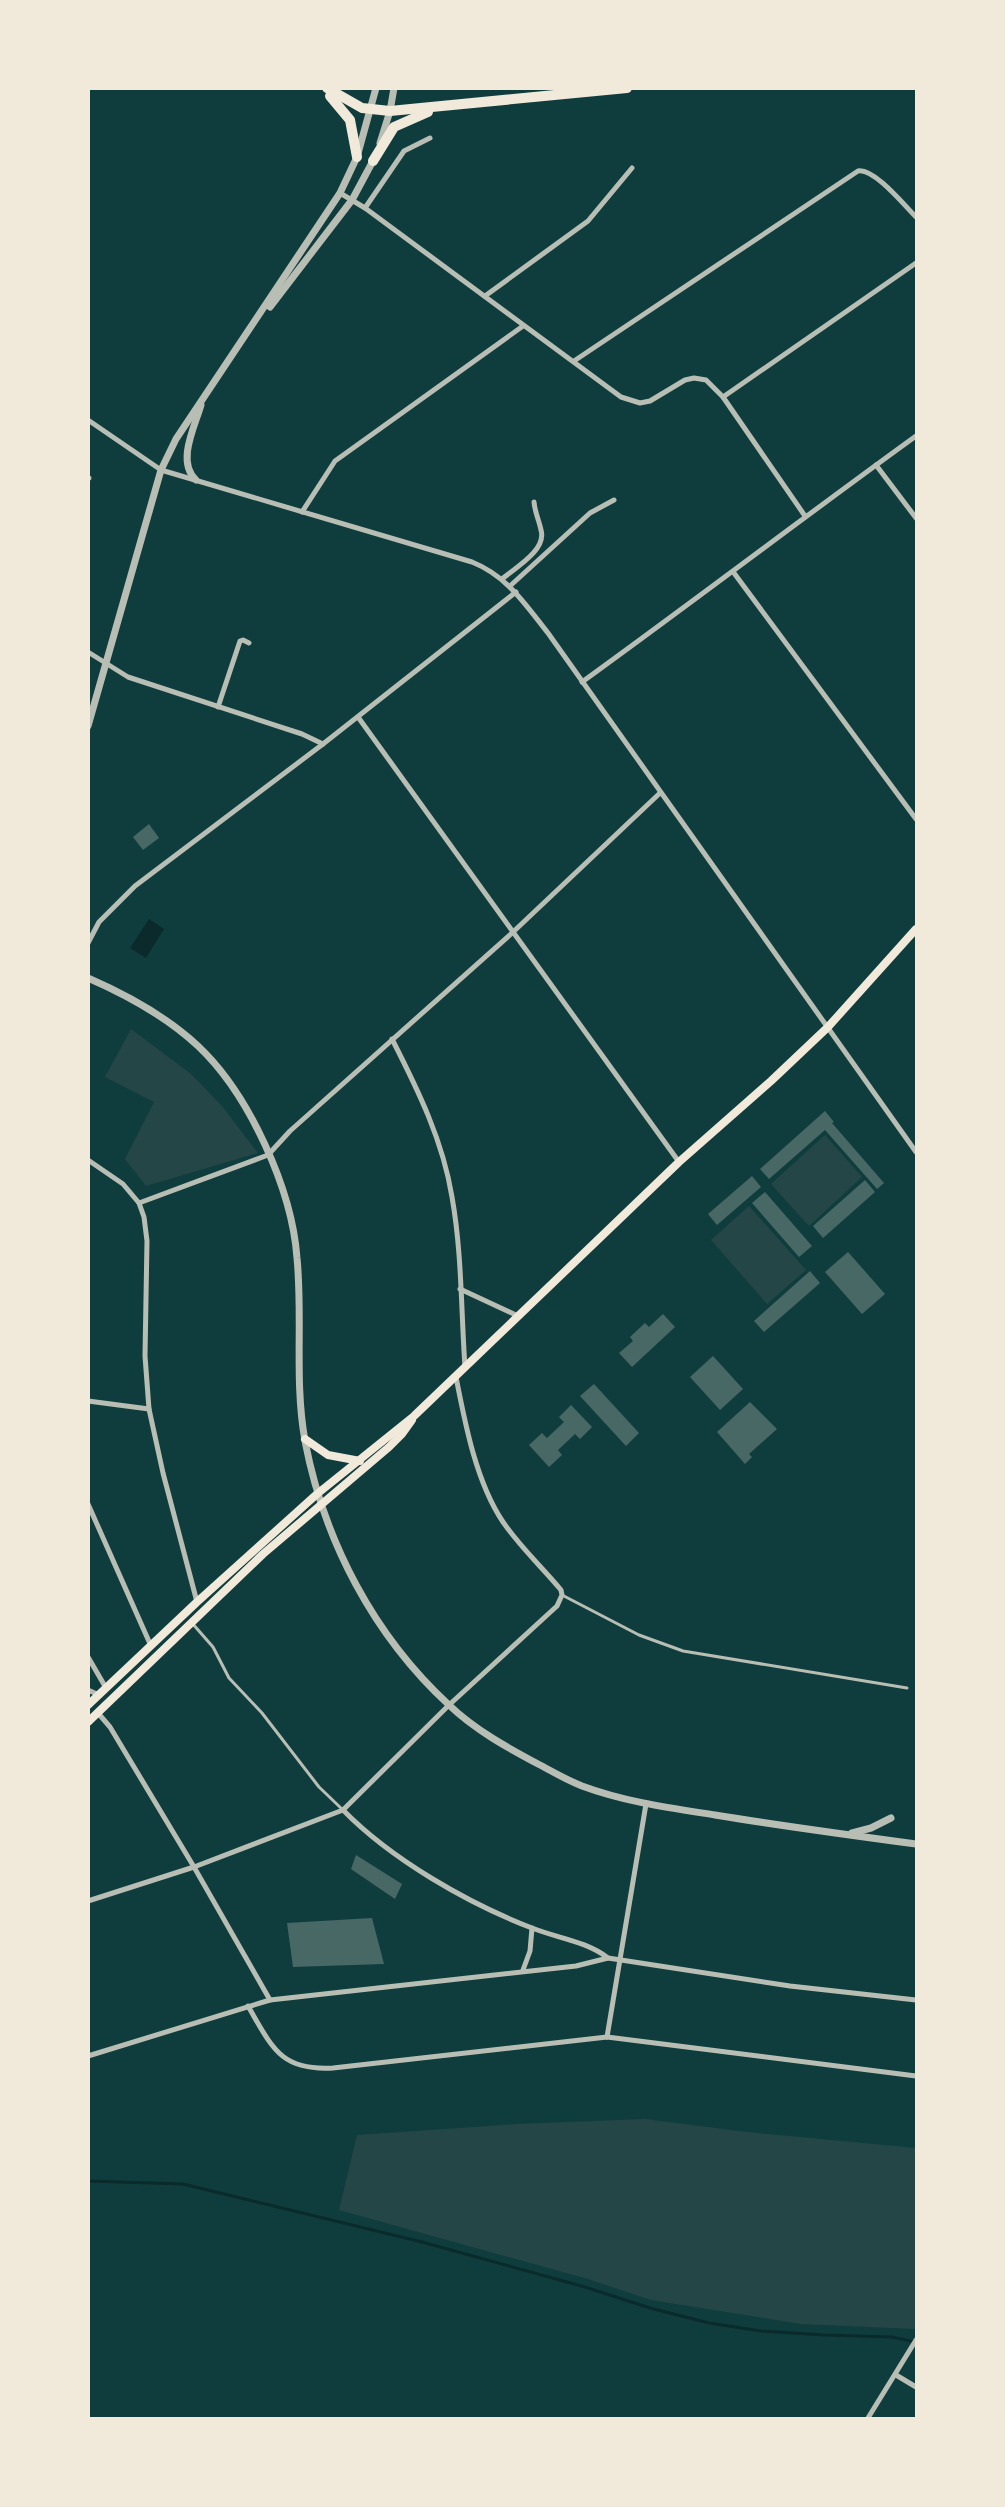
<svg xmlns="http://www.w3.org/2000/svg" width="1005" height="2507" viewBox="0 0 1005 2507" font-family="'Nunito Sans',sans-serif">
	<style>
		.green { fill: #244646 }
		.water { fill: #0a2a2b }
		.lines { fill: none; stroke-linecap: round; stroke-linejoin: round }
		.stream { stroke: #0a2a2b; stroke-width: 3 }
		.building { fill: #486865 }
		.service { stroke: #b8beb3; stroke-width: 3 }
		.minor { stroke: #b8beb3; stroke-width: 5 }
		.tertiary { stroke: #b8beb3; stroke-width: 7 }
		.primary { stroke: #f1e9da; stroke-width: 8 }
		.motorway { stroke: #f1e9da; stroke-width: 10 }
	</style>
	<rect width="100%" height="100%" fill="#0f3d3e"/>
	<!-- green -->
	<g class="green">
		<path d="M131 1029 191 1074 222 1106 258 1153 146 1186 125 1159 154 1102 105 1077Z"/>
		<path d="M825 1135 862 1177 809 1226 771 1184Z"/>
		<path d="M749 1206 806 1270 767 1304 711 1240Z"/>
		<path d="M645 2119 747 2132 916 2148V2325L914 2329 801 2324 651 2300 588 2279 339 2210 357 2135 517 2124Z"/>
	</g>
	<!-- water -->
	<path class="water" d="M149 919 164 929 146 958 130 948Z"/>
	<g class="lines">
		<!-- stream -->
		<path class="stream" d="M88 2181 183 2184 422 2242 585 2287 650 2308 709 2323 761 2331 824 2335 892 2337 915 2342"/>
	</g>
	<!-- building -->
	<g class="building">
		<path d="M149 824 159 838 143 850 133 837Z"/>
		<path d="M825 1111 834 1122 832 1123 884 1183 877 1189 825 1130 769 1179 760 1169Z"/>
		<path d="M752 1176 761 1187 717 1225 708 1214Z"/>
		<path d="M865 1180 875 1192 823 1238 813 1226Z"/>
		<path d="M765 1192 812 1246 799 1257 752 1203Z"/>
		<path d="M848 1252 885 1294 862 1314 825 1272Z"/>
		<path d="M810 1271 820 1283 764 1332 754 1321Z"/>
		<path d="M663 1314 675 1327 632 1367 619 1353 633 1341 630 1337 645 1323 649 1327Z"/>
		<path d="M713 1356 743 1389 720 1410 690 1377Z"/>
		<path d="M594 1384 639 1433 626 1446 580 1396Z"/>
		<path d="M750 1402 777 1429 749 1454 752 1457 745 1464 717 1432Z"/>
		<path d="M571 1405 592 1427 580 1439 575 1434 558 1450 562 1455 549 1467 529 1445 542 1433 547 1438 564 1422 559 1417Z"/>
		<path d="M356 1855 402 1884 395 1899 351 1869Z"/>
		<path d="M372 1918 384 1964 293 1967 287 1923Z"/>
	</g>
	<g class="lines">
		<!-- service -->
		<g class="service">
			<path d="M562 1595 639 1635 683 1651 907 1688"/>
			<path d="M192 1623 213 1647 229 1678 262 1713 319 1787 343 1810"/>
		</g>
		<!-- minor -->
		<g class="minor">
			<path d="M340 193 365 208 621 397 640 403 650 401 685 380 694 378 706 380 723 397 805 516"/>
			<path d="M365 208 404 151 430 138"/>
			<path d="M485 296 588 221 632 168"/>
			<path d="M574 361 858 171C874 168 904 205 916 217"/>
			<path d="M723 397 916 263"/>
			<path d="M88 420 161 470 472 562C507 576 525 604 548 633L916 1152"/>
			<path d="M876 465 916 518"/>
			<path d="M88 478H89"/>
			<path d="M302 512 335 461 523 326"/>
			<path d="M734 573 916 819"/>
			<path d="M502 579C515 568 547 550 541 530 539 520 535 513 534 502"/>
			<path d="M510 586 590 513 614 500"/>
			<path d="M88 652 128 677 302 734 323 744"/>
			<path d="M582 682C694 601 804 517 916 436"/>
			<path d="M218 707 240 641 243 640 249 643"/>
			<path d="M358 717 679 1162"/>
			<path d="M88 943 99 922 135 886 323 744 516 592"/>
			<path d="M392 1039C418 1090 443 1141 452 1197 462 1253 461 1311 465 1367"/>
			<path d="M88 1160 123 1184 139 1203 144 1217 147 1241 145 1356 149 1409 163 1473 197 1602"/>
			<path d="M139 1203 268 1155 290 1131 512 933 660 793"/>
			<path d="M460 1289 518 1316"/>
			<path d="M88 1401 149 1409"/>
			<path d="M88 1504 151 1646"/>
			<path d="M88 1657 106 1688"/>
			<path d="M88 1690 99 1695"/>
			<path d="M98 1713 110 1727 194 1867 270 2000"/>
			<path d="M343 1810C391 1859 467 1903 532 1928 557 1938 586 1941 608 1958L790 1986 916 2000"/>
			<path d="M88 1901 194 1867 343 1810 449 1705 557 1606 562 1595 561 1590C542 1567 520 1547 503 1522 476 1482 465 1423 456 1377"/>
			<path d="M523 1970 530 1951 532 1928"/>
			<path d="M248 2006C272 2047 280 2071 333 2068L607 2037 916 2076"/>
			<path d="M607 2037 646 1804"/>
			<path d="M88 2056 270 2000 576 1966 608 1958"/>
			<path d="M896 2375 916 2387"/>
			<path d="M868 2418 916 2340"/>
		</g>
		<!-- tertiary -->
		<g class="tertiary">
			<path d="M380 143 390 111 394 88"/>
			<path d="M270 307 352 200 374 159"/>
			<path d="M196 480C176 462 195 426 201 405"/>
			<path d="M88 726 161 470 176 439 340 193 357 157 376 88"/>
			<path d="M88 978C127 995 167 1017 198 1046 249 1094 292 1189 297 1258 303 1319 294 1380 305 1441 324 1541 374 1636 449 1705 475 1730 508 1748 540 1765 553 1772 567 1780 582 1786 625 1802 670 1808 715 1815 782 1826 849 1835 916 1844"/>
			<path d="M852 1833 871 1828 891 1818"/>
		</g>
		<!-- primary -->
		<g class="primary">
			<path d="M305 1439 328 1455 360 1461"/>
			<path d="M88 1705 197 1602 317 1494 414 1416 679 1162 771 1081 828 1027 916 929"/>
			<path d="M88 1722 263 1554 389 1447 402 1434 412 1420"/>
		</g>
		<!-- motorway -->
		<g class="motorway">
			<path d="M327 88 362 108 390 111 627 88"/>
			<path d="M330 96 350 120 357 157"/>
			<path d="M373 161 394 127 428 112"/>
		</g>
	</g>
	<!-- border -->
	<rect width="1005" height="2507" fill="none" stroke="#f1e9da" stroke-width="180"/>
</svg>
